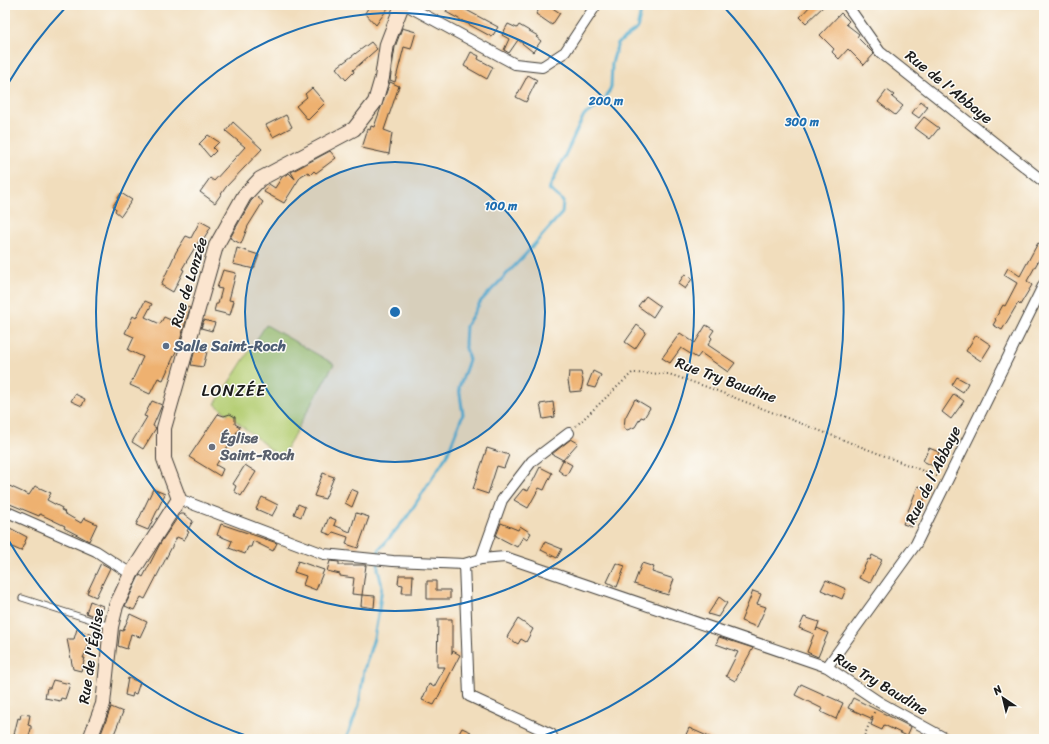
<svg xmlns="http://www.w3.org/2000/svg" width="1049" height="744" viewBox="0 0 1049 744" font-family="Sriracha,sans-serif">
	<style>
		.green { fill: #b4cd72; stroke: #687447 }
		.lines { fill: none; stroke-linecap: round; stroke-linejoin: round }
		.stream { stroke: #4facce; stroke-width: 3 }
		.building { fill: #eeb170 }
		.lane-casing { stroke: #3c3934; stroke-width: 7 }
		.street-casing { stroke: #3c3934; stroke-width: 12 }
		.secondary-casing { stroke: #3c3934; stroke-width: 16 }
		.path { stroke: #3c3934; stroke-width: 2; stroke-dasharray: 1 3; stroke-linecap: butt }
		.lane { stroke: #fff; stroke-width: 5 }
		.street { stroke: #fff; stroke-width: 10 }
		.secondary { stroke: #fbe5cf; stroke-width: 14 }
		.ring { fill: none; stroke: #1f6fb2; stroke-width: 2 }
		.service-dot { fill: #5c6f8a; stroke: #fdfcf7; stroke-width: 1.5 }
		.worship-dot { fill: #6b7280; stroke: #fdfcf7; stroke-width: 1.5 }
		.labels { text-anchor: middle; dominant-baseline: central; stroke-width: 3; stroke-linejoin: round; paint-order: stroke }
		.street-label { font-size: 15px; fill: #1c1c1c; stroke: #fdfcf7 }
		.service-label { font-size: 15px; font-weight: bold; fill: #4e5e75; stroke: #fdfcf7; text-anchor: start }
		.worship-label { font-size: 15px; font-weight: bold; fill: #5b616d; stroke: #fdfcf7; text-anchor: start }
		.quarter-label { font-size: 17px; letter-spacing: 1px; fill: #1c1c1c; stroke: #fdfcf7 }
		.centre { fill: #1f6fb2; stroke: #fdfcf7; stroke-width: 2 }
		.ring-label { font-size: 12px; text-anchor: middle; font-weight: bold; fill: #1f6fb2; stroke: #fdfcf7; stroke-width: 3; stroke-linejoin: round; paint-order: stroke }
	</style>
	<rect width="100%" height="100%" fill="#fdfcf7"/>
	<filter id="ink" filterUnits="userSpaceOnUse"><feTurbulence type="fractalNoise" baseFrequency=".025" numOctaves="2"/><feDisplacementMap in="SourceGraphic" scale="8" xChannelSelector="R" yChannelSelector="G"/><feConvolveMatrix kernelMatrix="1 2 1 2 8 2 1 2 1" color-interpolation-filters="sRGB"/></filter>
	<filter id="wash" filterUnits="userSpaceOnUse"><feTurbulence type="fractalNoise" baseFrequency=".012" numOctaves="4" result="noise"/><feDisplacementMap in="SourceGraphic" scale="16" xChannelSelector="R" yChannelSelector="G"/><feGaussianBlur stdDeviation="0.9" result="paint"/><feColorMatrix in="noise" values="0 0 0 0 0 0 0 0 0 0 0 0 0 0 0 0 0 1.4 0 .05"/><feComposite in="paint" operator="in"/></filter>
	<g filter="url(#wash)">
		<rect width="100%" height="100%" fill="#f1ddbc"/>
		<!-- green -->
		<path class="green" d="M266 325 334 364 281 458 215 404Z"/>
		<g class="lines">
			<!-- stream -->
			<path class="stream" d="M346 739 359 705 364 670 374 638 379 610 382 586 378 569 379 550 407 517 447 455 463 414 459 388 469 360 465 344 466 326 481 301 524 256 562 213 563 201 549 189 584 115 603 104 611 87 612 63 618 43 637 29 641 11 648 5"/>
		</g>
		<g id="blocks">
			<!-- building -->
			<g class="building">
				<path d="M370 5H390L376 25 365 13Z"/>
				<path d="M449 5H457L498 27 492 37 446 12Z"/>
				<path d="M542 5H548L560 13 552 25 536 14Z"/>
				<path d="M811 5H825L806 23 800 17Z"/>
				<path d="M841 13 849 21 846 24 859 34 857 37 874 54 864 65 848 49 839 59 832 52 834 49 820 35Z"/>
				<path d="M508 24 517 28 519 25 538 36 536 37 541 41 533 52 518 40 509 53 504 50 509 39 502 35Z"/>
				<path d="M402 28 416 32 411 49 404 47 395 82 390 80 395 47Z"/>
				<path d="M371 42 377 49 353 70 354 72 346 80 336 68Z"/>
				<path d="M471 52 479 56 478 59 493 67 487 79 464 66Z"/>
				<path d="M528 75 537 80 526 102 516 97Z"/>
				<path d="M390 82 399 86 384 130 392 133 389 154 362 148 368 129 370 130 371 126 374 127Z"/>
				<path d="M312 88 325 103 308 120 296 106 307 97 305 94Z"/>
				<path d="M887 90 894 95 892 97 903 106 895 115 878 102Z"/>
				<path d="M921 101 928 107 919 118 912 113Z"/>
				<path d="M286 115 292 127 273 137 266 125Z"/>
				<path d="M924 117 939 128 930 139 915 128Z"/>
				<path d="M233 122 262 149 226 187 215 203 200 192 210 178 214 181 245 147 226 131Z"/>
				<path d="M208 135 219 142 213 148 216 151 210 157 199 144Z"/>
				<path d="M330 151 336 158 316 173 314 171 310 175 308 172 301 176 284 203 264 192 269 184 275 188 282 177 289 173 295 179 291 172Z"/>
				<path d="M121 193 132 200 121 216 115 211 116 209 113 206Z"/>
				<path d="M256 196 263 202 248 226 241 244 230 238 251 201Z"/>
				<path d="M200 221 211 227 202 241 200 239 182 269 184 270 173 292 161 285 176 252 186 236 191 238Z"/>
				<path d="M1038 243 1044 246V251L1027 281 1032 285 1020 305 1018 303 1002 330 993 325 996 320 995 319 1003 305 1005 306 1017 283 1004 275 1008 268 1020 276Z"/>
				<path d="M237 248 259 255 254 269 233 264Z"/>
				<path d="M223 270 236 273 229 300 234 301 230 315 214 311 216 304H218L222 289 217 288Z"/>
				<path d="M685 274 692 279 685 289 678 284Z"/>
				<path d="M646 296 660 306 653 317 638 306Z"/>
				<path d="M145 301 152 304 145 317 160 324 164 317 173 321 181 304 190 308 178 347 163 380 158 378 150 394 130 385 143 357 128 350 134 337 125 333 133 316 136 318Z"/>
				<path d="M204 320 215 323 212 331 201 328Z"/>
				<path d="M637 325 646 332 635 349 625 342Z"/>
				<path d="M706 325 714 330 710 336 712 338 708 345 735 363 728 372 701 353 697 358 681 348 670 363 662 358 680 333 695 343Z"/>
				<path d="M976 335 991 345 981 361 966 351Z"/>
				<path d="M195 349 207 352 203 367 191 365Z"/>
				<path d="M593 371 601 375 595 388 587 386Z"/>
				<path d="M569 372H581L583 381 581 391 570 392 568 381Z"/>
				<path d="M957 377 968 383 963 392 952 385Z"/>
				<path d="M75 394 85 399 82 406 71 401Z"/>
				<path d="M954 394 964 401 951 419 942 412Z"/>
				<path d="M635 399 650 408 644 418 641 417 635 427 627 430 624 428 625 418Z"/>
				<path d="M152 401 162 405 153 426 156 428 143 449 132 442 147 417 144 416Z"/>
				<path d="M553 402 555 417 543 419 540 404Z"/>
				<path d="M218 414 224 416 230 414 235 417V424L240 427 216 465 223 469 220 476 189 457Z"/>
				<path d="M571 439 578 443 563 460 552 454Z"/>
				<path d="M487 448 509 455 504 468 497 466 488 494 473 489Z"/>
				<path d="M929 448 939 452 933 466 923 461Z"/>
				<path d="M563 460 572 465 566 476 558 470Z"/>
				<path d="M245 465 256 472 241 496 234 491 236 486 233 484Z"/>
				<path d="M540 467 552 473 544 490 539 488 528 508 514 500 523 489 528 491Z"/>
				<path d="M323 473 334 477 325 499 314 496Z"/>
				<path d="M5 484 29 495 35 486 40 488 51 493 47 500 62 508 61 510 65 512 64 513 81 523 84 518 97 524 89 541 64 528 65 526 40 514 39 516 5 502Z"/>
				<path d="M918 486 928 490 912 527 903 524Z"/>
				<path d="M153 489 165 494 148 530 136 525Z"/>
				<path d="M351 489 358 492 352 507 345 503Z"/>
				<path d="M262 497 278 505 272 516 256 509Z"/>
				<path d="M298 504 305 507 301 517 294 514Z"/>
				<path d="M356 513 369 517 358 548 346 544 348 537 333 532 331 535 323 532 329 517 336 520 334 525 350 532Z"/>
				<path d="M180 514H184L193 521 187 531 189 532 184 540 177 537 145 599 141 597 134 610 125 606 138 578 140 575 143 577 161 542Z"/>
				<path d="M501 523 518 530 520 526 531 533 527 540 523 537 517 547 496 536Z"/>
				<path d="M221 524 277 543 273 551 253 541 251 547H248L245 554 229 548 232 541 217 535Z"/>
				<path d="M10 528 27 537 21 551 5 544V538Z"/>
				<path d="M545 542 562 549 557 558 541 550Z"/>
				<path d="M872 555 882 560 870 583 859 578 868 559 870 560Z"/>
				<path d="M298 561 324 570 316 590 303 585 306 576 294 572Z"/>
				<path d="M330 561 339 562V565H366L362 595 352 594 354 578 340 576V574L327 571Z"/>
				<path d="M101 563 110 568 96 597 87 593Z"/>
				<path d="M616 563 625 566 617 587 607 582Z"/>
				<path d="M642 563 654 567 652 572 674 579 668 595 634 584Z"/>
				<path d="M399 575H413L412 593H402L403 585 398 584Z"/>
				<path d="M826 580 846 589 842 599 821 590Z"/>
				<path d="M427 581H436V590H450V599H427Z"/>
				<path d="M753 591 761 594 757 604 766 607 757 627 741 621Z"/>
				<path d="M362 595 375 596 374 608 361 606Z"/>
				<path d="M719 597 727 603 718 617 708 614Z"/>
				<path d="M90 601 103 606 99 618 86 613Z"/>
				<path d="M130 614 147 622 140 637 131 634 127 649 118 646 120 630 123 631Z"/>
				<path d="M804 617 819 622 816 631 817 628 828 633 818 657 807 652 814 634 799 628Z"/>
				<path d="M438 619H452V654L453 651 460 655 434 705 422 700 429 684 434 687 445 667H437Z"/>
				<path d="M518 619 533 629 526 642 521 639 518 644 507 637Z"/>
				<path d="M77 629 93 635 83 658H85L81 671 73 669 67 639H74Z"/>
				<path d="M719 637 753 648 735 681 726 676 738 652 716 644Z"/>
				<path d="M128 678 140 682 136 694 133 693 132 697 125 695Z"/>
				<path d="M53 680 70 684 65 699 61 698 60 701 45 698 47 688H50Z"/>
				<path d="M801 684 843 703 836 719 821 712 823 709 795 695Z"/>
				<path d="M853 698 911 727 907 736 884 725 882 730 871 725 873 719 848 708Z"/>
				<path d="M111 707 123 712 112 739H99Z"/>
				<path d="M21 714 30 715 28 725 31 726V729L28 739H13L18 718 20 719Z"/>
				<path d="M462 728 471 732 467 739H456Z"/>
				<path d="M689 728 714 739H684Z"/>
			</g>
		</g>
	</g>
	<g filter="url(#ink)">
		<use href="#blocks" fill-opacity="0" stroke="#3c3934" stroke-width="1"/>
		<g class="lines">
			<defs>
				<path id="lane" d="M22 598 110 626"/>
				<g id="street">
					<path d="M406 5 515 64 542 67 565 52 596 5"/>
					<path d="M847 5 880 52 1044 182"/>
					<path d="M179 499 324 554 393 561 464 564 481 559 505 557 827 667 879 702 946 739"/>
					<path d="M5 511 96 551 131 574"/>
					<path d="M481 559 502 500 532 461 569 433"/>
					<path d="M464 564 469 696 551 734 553 739"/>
					<path d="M827 667 916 544 1044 284"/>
				</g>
				<path id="secondary" d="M90 739 103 704 111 627 116 606 131 574 179 499 164 459V428L216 246 244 196 260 179 354 129 375 102 382 78 387 44 402 5"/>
			</defs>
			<!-- lane casing -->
			<use href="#lane" class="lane-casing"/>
			<!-- street casing -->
			<use href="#street" class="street-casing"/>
			<!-- secondary casing -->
			<use href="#secondary" class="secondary-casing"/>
			<!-- path -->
			<g class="path">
				<path d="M576 426 632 373 669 374 707 387 939 477"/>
				<path d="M863 739 875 710"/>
			</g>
			<!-- lane -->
			<use href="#lane" class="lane"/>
			<!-- street -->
			<use href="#street" class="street"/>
			<!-- secondary -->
			<use href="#secondary" class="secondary"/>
		</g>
	</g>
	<!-- distance rings -->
	<circle cx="395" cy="312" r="150" fill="#1f6fb2" fill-opacity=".12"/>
	<g class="ring">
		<circle cx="395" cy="312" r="150"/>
		<circle cx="395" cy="312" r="299"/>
		<path d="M253 738A449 449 0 0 1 6 536M6 87A449 449 0 0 1 67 6M723 6A449 449 0 0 1 537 738"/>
	</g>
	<!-- markers -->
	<circle class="service-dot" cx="166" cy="346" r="4"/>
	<circle class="worship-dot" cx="212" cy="447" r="4"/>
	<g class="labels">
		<!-- street labels -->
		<g class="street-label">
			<text transform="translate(949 87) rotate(39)">Rue de l'Abbaye</text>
			<text transform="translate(189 282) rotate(-73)">Rue de Lonzée</text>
			<text transform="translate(726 380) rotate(20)">Rue Try Baudine</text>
			<text transform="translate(933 475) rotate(-64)">Rue de l'Abbaye</text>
			<text transform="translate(91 656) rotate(-81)">Rue de l'Église</text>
			<text transform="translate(881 684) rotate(31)">Rue Try Baudine</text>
		</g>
		<!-- service labels -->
		<g class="service-label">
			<text x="174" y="346">Salle Saint-Roch</text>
		</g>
		<!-- worship labels -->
		<g class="worship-label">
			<text x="220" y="438">Église<tspan x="220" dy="17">Saint-Roch</tspan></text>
		</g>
		<!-- quarter labels -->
		<g class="quarter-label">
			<text x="234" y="390">LONZÉE</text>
		</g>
	</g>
	<circle cx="395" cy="312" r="6" class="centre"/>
	<g class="ring-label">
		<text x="606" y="105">200 m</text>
		<text x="802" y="126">300 m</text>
		<text x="501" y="210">100 m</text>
	</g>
	<!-- margin -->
	<rect width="1049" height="744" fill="none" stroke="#fdfcf7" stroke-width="20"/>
	<!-- north arrow -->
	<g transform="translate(1003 698) rotate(325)" stroke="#fdfcf7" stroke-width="3" paint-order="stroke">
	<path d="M0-3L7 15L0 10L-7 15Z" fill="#1c1c1c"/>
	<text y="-6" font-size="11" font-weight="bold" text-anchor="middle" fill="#1c1c1c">N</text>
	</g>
</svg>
